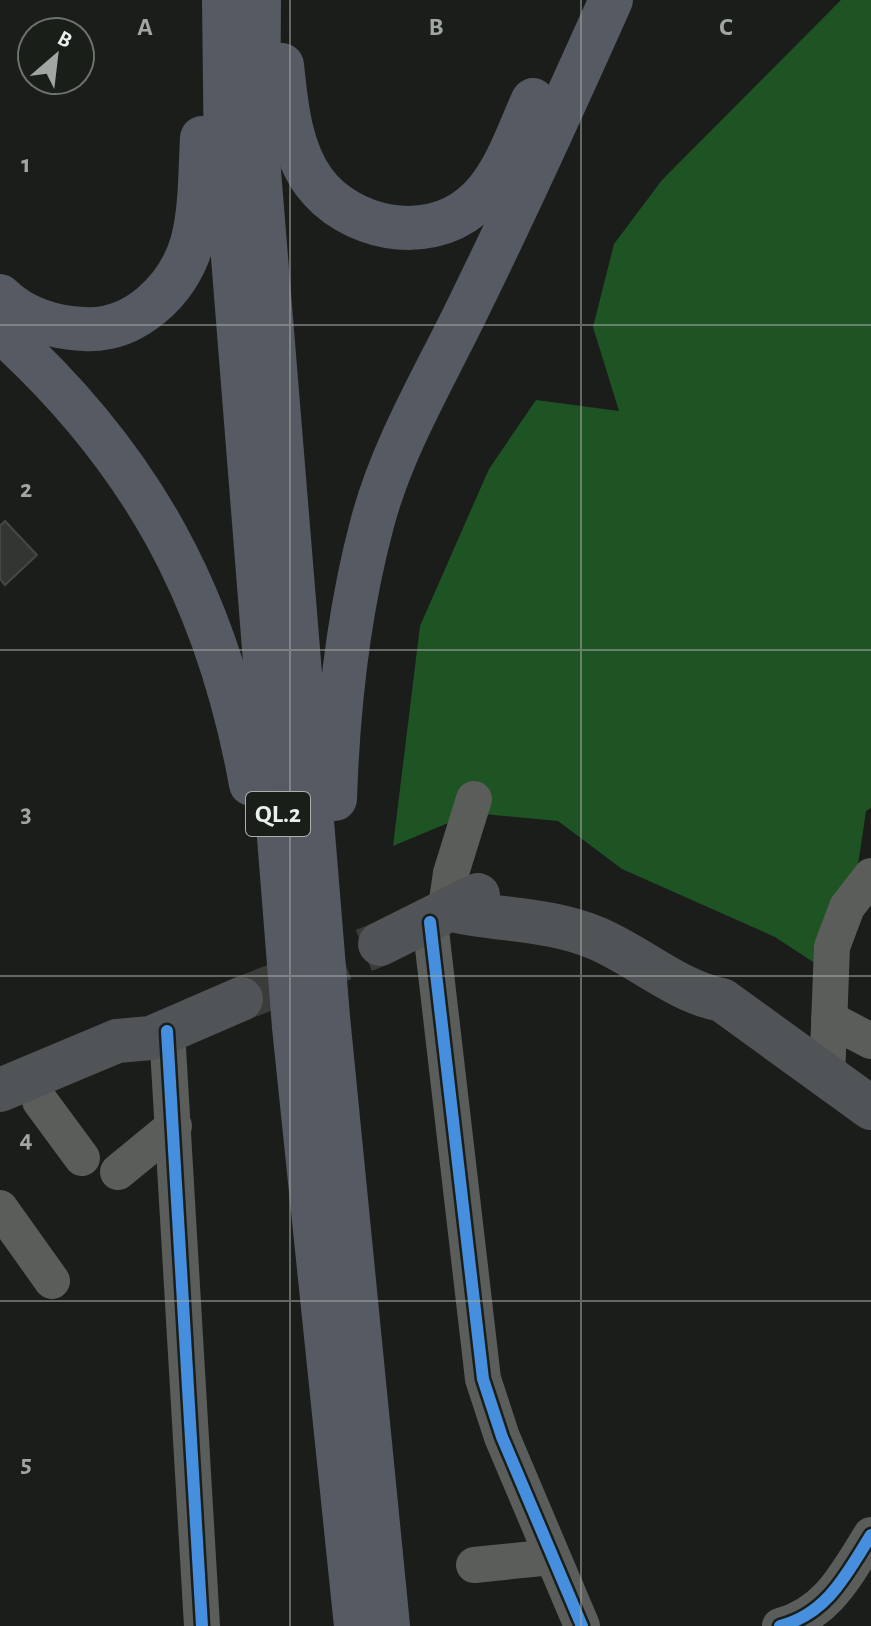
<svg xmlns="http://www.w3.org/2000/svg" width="871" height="1626" viewBox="0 0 871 1626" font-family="'Alegreya Sans',sans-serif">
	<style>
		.forest { fill: #1e5424 }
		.building { fill: #333533; stroke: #464846; stroke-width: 2 }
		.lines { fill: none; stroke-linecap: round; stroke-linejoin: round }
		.major-tunnel { stroke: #393c39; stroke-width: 44; stroke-dasharray: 44 22; stroke-linecap: butt }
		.minor { stroke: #5b5d5b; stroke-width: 36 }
		.major { stroke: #515457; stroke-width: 44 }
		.highway { stroke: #565a62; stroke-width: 44 }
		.cycleway-casing { stroke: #191e19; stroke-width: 17 }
		.cycleway { stroke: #468fdf; stroke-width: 12 }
		.grid { fill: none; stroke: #a2a6a2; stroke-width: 2; stroke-opacity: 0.55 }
		.labels { text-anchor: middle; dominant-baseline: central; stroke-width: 7; stroke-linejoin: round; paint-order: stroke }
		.shield { fill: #191e19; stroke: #acb0ac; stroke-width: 2 }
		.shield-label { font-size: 26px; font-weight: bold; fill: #ebefeb }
		.grid-label { font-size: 26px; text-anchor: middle; font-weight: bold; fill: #a2a6a2; stroke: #191e19; stroke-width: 7; stroke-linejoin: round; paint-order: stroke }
	</style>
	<rect width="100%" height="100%" fill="#1a1d1a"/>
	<!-- forest -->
	<path class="forest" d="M841 0H871V808L866 811 853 898 845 983 775 937 622 869 558 821 472 813 393 846 420 626 489 469 536 400 619 411 593 327 614 244 662 180Z"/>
	<!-- building -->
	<path class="building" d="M5 521 37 555 5 585 0 579V526Z"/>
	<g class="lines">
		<!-- major-tunnel -->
		<path class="major-tunnel" d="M241 999 380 944"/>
		<!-- minor -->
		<g class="minor">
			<path d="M445 914 451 873 474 799"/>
			<path d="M430 922 483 1379 502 1437 582 1626"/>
			<path d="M829 1019 871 1041"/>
			<path d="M167 1031 202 1626"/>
			<path d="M827 1078 832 947 847 907 871 876"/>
			<path d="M40 1101 82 1158"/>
			<path d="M118 1172 174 1126"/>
			<path d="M0 1208 52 1281"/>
			<path d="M474 1565 552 1557"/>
			<path d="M780 1626C827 1614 846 1575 871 1535"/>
		</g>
		<!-- major -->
		<g class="major">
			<path d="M452 910C501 921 548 918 596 938 639 956 676 991 722 1000L871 1108"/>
			<path d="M380 944 478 895"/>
			<path d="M0 1090 117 1041 151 1038 241 999"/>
		</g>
		<!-- highway -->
		<g class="highway">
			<path d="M224 0 226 169 294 1027 356 1626"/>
			<path d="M259 0 258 159 328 1017 388 1626"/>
			<path d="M282 65C286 104 290 149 314 182 349 229 425 245 472 206 503 181 517 135 533 100"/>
			<path d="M0 296C22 318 54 328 84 329 135 332 178 290 192 243 201 210 200 172 202 138"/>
			<path d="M0 330C141 457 217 597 251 784"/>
			<path d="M335 799C338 706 348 614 372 524 392 448 434 378 468 308 518 206 565 103 611 0"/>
		</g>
		<defs>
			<g id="cycleway">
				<path d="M430 922 483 1379 502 1437 582 1626"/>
				<path d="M167 1031 202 1626"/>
				<path d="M780 1626C827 1614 846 1575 871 1535"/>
			</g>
		</defs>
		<!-- cycleway casing -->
		<use href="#cycleway" class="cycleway-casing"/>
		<!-- cycleway -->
		<use href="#cycleway" class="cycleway"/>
	</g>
	<!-- grid -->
	<path class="grid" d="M290 0V1626M581 0V1626M0 325H871M0 650H871M0 976H871M0 1301H871"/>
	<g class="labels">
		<!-- shield labels -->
		<rect class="shield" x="246" y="792" width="64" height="44" rx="6"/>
		<g class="shield-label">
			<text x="278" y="814">QL.2</text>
		</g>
	</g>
	<g class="grid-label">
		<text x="145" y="35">A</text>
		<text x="436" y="35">B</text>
		<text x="726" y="35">C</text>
		<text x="26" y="172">1</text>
		<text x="26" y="497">2</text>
		<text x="26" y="822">3</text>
		<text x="26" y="1147">4</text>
		<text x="26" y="1472">5</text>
	</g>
	<!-- north arrow -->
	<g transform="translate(56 56) rotate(28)"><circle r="38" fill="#191e19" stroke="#6d726d" stroke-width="2"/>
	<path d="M0-6L14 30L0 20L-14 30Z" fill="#a2a6a2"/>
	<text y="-12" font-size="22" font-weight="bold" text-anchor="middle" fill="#ebefeb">B</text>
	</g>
</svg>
